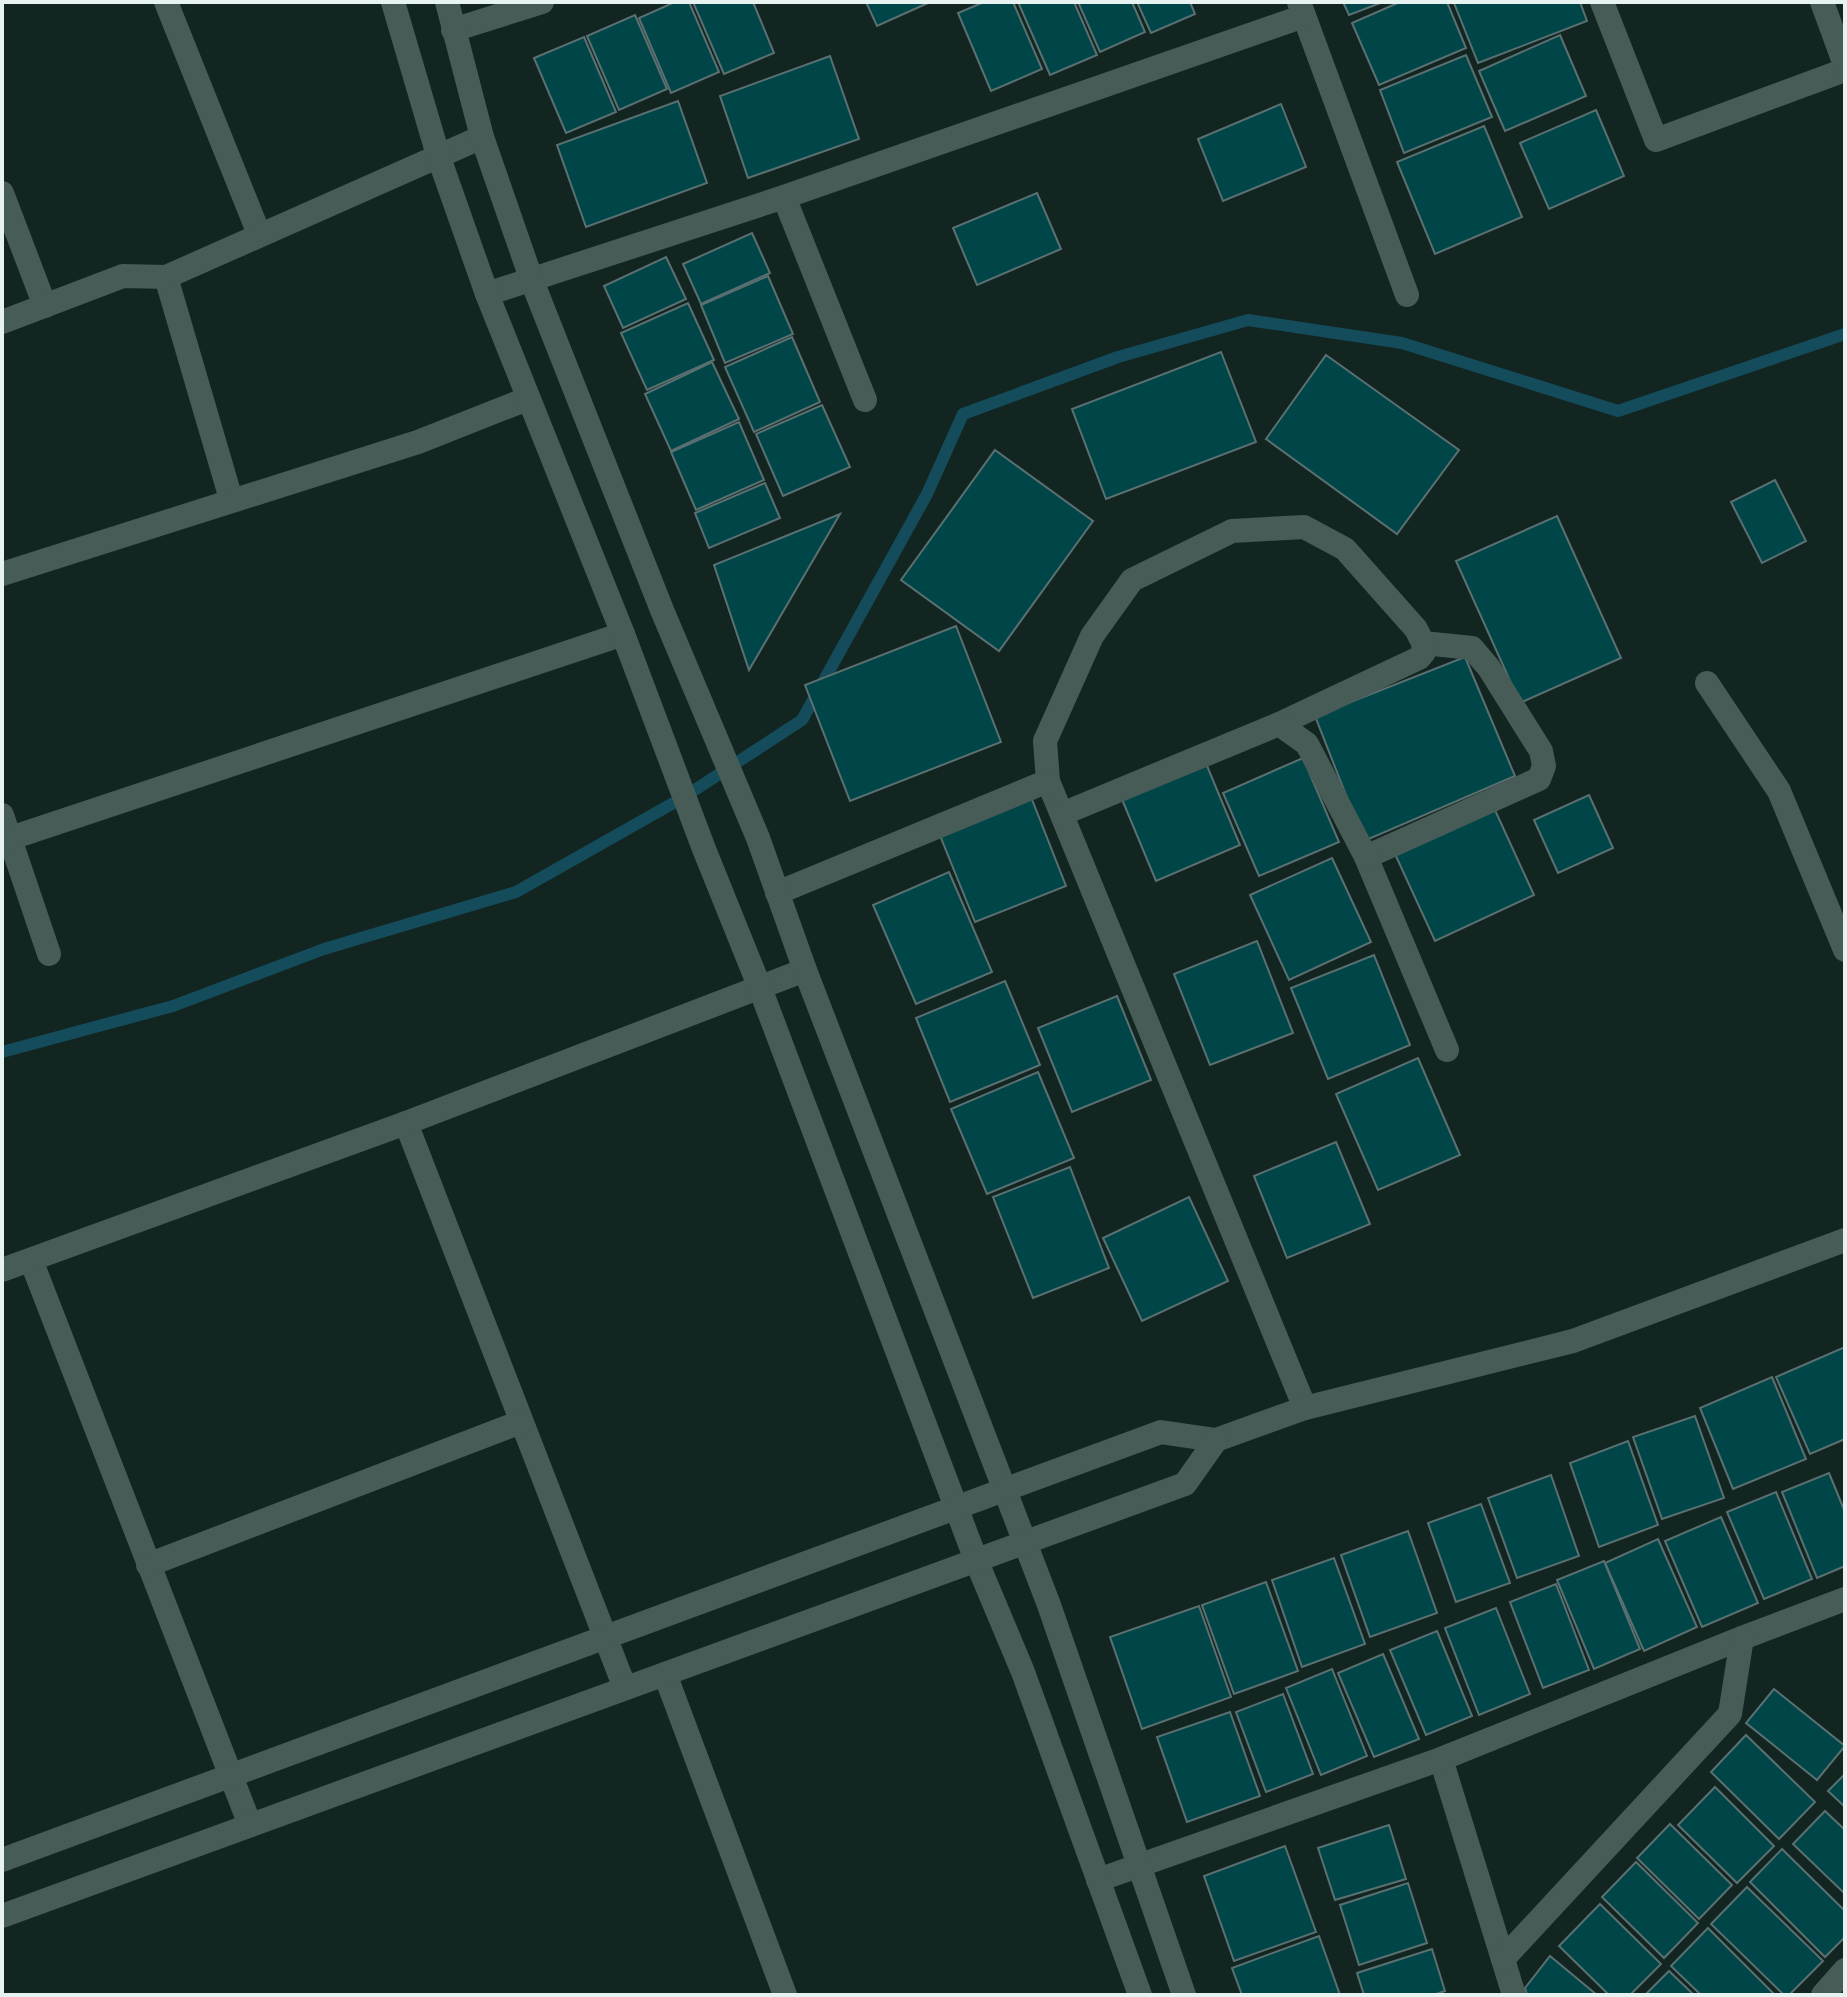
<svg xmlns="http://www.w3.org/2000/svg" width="1847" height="1997" viewBox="0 0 1847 1997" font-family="'Exo 2',sans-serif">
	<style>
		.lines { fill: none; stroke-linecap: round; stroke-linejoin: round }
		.stream { stroke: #144c5b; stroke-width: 12 }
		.building { fill: #004649; stroke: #5a7071; stroke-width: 2 }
		.street { stroke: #475b57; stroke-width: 24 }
		.secondary { stroke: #475b57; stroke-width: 24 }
	</style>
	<rect width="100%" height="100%" fill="#122521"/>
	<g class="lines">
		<!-- stream -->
		<path class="stream" d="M2 1052 173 1006 324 949 516 892 684 797 802 720 927 494 963 414 1118 357 1248 320 1402 343 1618 411 1845 334"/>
	</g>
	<!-- building -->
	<g class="building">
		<path d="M675 2H689L719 72 671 93 639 18Z"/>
		<path d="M693 2H753L774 53 724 74Z"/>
		<path d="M866 2H928V3L877 26Z"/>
		<path d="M984 2H1013L1042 69 991 91 958 13Z"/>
		<path d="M1018 2H1074L1097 55 1050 75Z"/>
		<path d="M1078 2H1132L1145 32 1100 52Z"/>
		<path d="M1137 2H1190L1195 14 1151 33Z"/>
		<path d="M1343 2H1383L1349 15Z"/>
		<path d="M1400 2H1447L1466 48 1379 85 1352 23Z"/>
		<path d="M1580 2 1587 21 1478 63 1454 3Z"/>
		<path d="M635 15 667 89 619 110 587 36Z"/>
		<path d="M1560 35 1586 96 1505 131 1479 71Z"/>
		<path d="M584 37 616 112 566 133 534 58Z"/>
		<path d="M1466 55 1492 117 1404 153 1380 90Z"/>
		<path d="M830 56 859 139 748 178 720 96Z"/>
		<path d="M678 101 707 183 586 227 557 145Z"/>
		<path d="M1281 104 1306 167 1223 201 1198 139Z"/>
		<path d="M1596 110 1624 176 1549 209 1520 143Z"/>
		<path d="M1484 126 1522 217 1435 254 1397 162Z"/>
		<path d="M1037 193 1061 249 977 285 953 228Z"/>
		<path d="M752 233 770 273 701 304 683 264Z"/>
		<path d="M666 257 686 299 623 328 604 286Z"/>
		<path d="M768 276 793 334 725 363 701 305Z"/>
		<path d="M688 303 714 360 647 390 621 333Z"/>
		<path d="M792 337 820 402 754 432 725 367Z"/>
		<path d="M1221 352 1256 442 1106 499 1072 409Z"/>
		<path d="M1326 355 1459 450 1397 534 1266 439Z"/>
		<path d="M712 362 739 419 671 451 645 394Z"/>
		<path d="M822 405 850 467 783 496 756 434Z"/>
		<path d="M739 422 764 480 696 510 671 452Z"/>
		<path d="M995 450 1093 521 999 651 901 580Z"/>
		<path d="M1775 480 1806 541 1762 563 1731 502Z"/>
		<path d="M765 483 780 518 709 548 695 513Z"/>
		<path d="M840 514 749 670 714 565Z"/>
		<path d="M1557 516 1621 658 1520 703 1456 561Z"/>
		<path d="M956 626 1001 742 850 801 805 685Z"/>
		<path d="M1465 657 1515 776 1364 841 1315 716Z"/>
		<path d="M1303 758 1339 842 1259 876 1223 793Z"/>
		<path d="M1205 761 1240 845 1156 881 1121 797Z"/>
		<path d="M1589 795 1613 848 1558 873 1534 820Z"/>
		<path d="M1031 797 1066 886 975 922 939 833Z"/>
		<path d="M1494 808 1534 895 1435 941 1395 854Z"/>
		<path d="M1332 858 1371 942 1289 980 1250 895Z"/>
		<path d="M949 872 992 972 916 1004 873 905Z"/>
		<path d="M1257 941 1293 1033 1210 1065 1174 974Z"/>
		<path d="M1374 955 1410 1045 1328 1079 1291 988Z"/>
		<path d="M1005 981 1040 1065 950 1102 916 1018Z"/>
		<path d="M1117 996 1151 1080 1072 1112 1038 1028Z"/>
		<path d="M1418 1058 1460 1155 1378 1190 1336 1094Z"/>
		<path d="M1038 1072 1074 1158 987 1194 951 1109Z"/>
		<path d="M1336 1142 1370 1224 1287 1258 1254 1176Z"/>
		<path d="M1070 1167 1109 1268 1033 1298 993 1197Z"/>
		<path d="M1189 1197 1228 1281 1142 1321 1103 1238Z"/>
		<path d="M1845 1347V1439L1810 1454 1776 1377Z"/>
		<path d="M1772 1377 1806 1459 1733 1489 1700 1408Z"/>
		<path d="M1695 1416 1724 1498 1662 1519 1633 1437Z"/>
		<path d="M1628 1441 1658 1525 1599 1547 1570 1463Z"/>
		<path d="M1829 1473 1845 1512V1566L1817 1578 1782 1492Z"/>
		<path d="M1551 1475 1579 1556 1517 1578 1488 1498Z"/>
		<path d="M1776 1492 1812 1579 1764 1599 1727 1512Z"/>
		<path d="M1481 1504 1510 1583 1456 1602 1428 1523Z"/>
		<path d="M1721 1517 1758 1603 1702 1627 1665 1541Z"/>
		<path d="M1408 1531 1437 1613 1370 1637 1341 1555Z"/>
		<path d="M1658 1539 1697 1627 1644 1651 1605 1563Z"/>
		<path d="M1334 1558 1365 1644 1302 1667 1272 1580Z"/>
		<path d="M1604 1561 1640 1649 1594 1669 1557 1580Z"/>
		<path d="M1266 1582 1298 1671 1234 1694 1202 1605Z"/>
		<path d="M1556 1584 1589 1670 1543 1688 1510 1602Z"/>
		<path d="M1199 1606 1231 1697 1142 1729 1110 1637Z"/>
		<path d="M1496 1608 1530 1694 1479 1715 1445 1628Z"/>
		<path d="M1437 1631 1472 1716 1426 1735 1390 1650Z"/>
		<path d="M1383 1654 1419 1739 1374 1757 1338 1673Z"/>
		<path d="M1332 1669 1367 1756 1321 1775 1286 1688Z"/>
		<path d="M1774 1689 1845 1746 1817 1780 1746 1723Z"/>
		<path d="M1283 1694 1313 1774 1266 1792 1236 1712Z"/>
		<path d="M1230 1712 1260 1796 1187 1822 1157 1737Z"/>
		<path d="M1746 1735 1815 1802 1779 1839 1711 1772Z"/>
		<path d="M1845 1774V1807L1828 1791Z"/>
		<path d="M1715 1787 1774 1846 1737 1883 1678 1825Z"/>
		<path d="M1825 1811 1845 1830V1894L1793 1844Z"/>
		<path d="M1670 1824 1732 1885 1699 1919 1637 1858Z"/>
		<path d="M1389 1825 1406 1879 1335 1900 1318 1848Z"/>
		<path d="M1285 1846 1316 1932 1234 1961 1204 1876Z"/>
		<path d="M1782 1849 1845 1911V1937L1825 1957 1750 1882Z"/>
		<path d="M1636 1862 1698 1923 1664 1958 1602 1897Z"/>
		<path d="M1408 1883 1427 1943 1359 1965 1340 1905Z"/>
		<path d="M1747 1887 1823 1961 1789 1995H1784L1711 1924Z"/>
		<path d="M1600 1904 1661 1964 1630 1995H1609L1559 1946Z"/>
		<path d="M1708 1928 1775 1995H1701L1671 1966Z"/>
		<path d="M1319 1936 1340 1995H1242L1232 1968Z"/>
		<path d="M1432 1949 1445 1991 1433 1995H1364L1357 1973Z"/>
		<path d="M1550 1956 1597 1995H1527L1525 1988Z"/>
		<path d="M1669 1971 1694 1995H1645Z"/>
	</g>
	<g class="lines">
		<!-- street -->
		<g class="street">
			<path d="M166 2 259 234"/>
			<path d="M1299 2 1407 295"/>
			<path d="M1602 2 1656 140 1845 70"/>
			<path d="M1822 2 1845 65"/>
			<path d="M453 30 542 2"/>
			<path d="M2 193 45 306"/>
			<path d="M784 197 865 400"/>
			<path d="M166 277 231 499"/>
			<path d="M487 294 784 197 1304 16"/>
			<path d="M2 322 123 276 166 277 482 137"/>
			<path d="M2 574 418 442 527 399"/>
			<path d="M1423 643 1472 648 1489 668 1541 751 1544 766 1539 779 1366 857 1447 1050"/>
			<path d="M1707 683 1779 791 1845 950"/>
			<path d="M1279 724 1419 658 1424 652 1423 643 1416 629 1345 549 1304 527 1232 531 1132 580 1092 636 1045 741 1048 781 1305 1408"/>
			<path d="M1062 814 1279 724 1307 744 1366 857"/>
			<path d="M2 815 49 954"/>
			<path d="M11 838 623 634"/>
			<path d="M777 893 1048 781"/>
			<path d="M406 1123 625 1688"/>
			<path d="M31 1260 250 1825"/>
			<path d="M2 1270 406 1123 805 970"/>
			<path d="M148 1565 521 1422"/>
			<path d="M665 1674 785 1995"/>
			<path d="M1441 1759 1514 1995"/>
			<path d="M1098 1880 1441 1759 1742 1638 1845 1599"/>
			<path d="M1503 1959 1730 1714 1742 1638"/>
			<path d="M1823 1995 1845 1970"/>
		</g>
		<!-- secondary -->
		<g class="secondary">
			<path d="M393 2 438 155 487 294 623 634 704 849 760 988 976 1560 1023 1672 1140 1995"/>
			<path d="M447 2 482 137 532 281 662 610 758 838 805 970 1049 1605 1184 1995"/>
			<path d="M2 1860 1161 1432 1216 1440 1305 1408 1573 1341 1845 1240"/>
			<path d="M2 1916 1185 1484 1216 1440"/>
		</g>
	</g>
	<!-- border -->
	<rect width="1847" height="1997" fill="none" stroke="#e7f3f0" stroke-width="8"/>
</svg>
